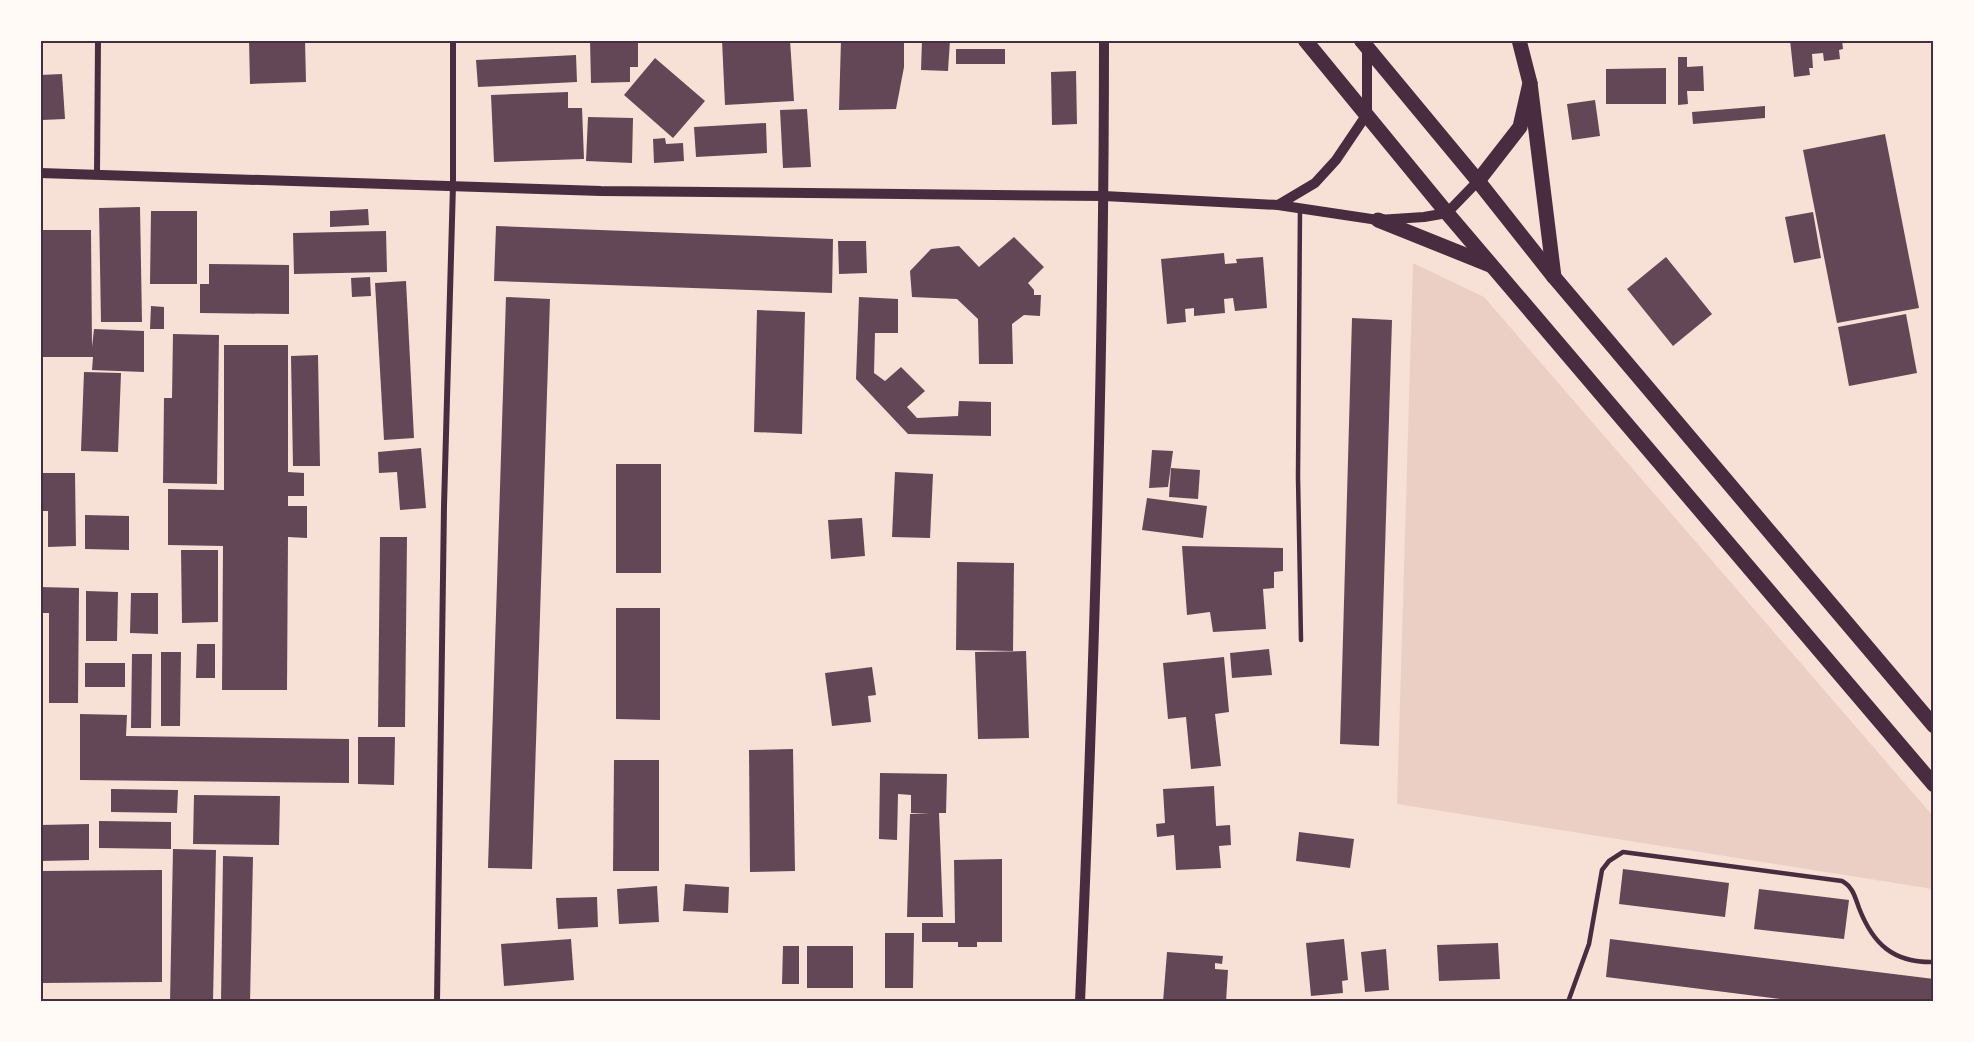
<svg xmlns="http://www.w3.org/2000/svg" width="1974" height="1042" viewBox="0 0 1974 1042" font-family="'Open Sans',sans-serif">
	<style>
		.green { fill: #ebcfc5 }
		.building { fill: #644757 }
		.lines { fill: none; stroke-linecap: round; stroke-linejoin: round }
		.service { stroke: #4a2c40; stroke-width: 4.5 }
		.minor { stroke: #4a2c40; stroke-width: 6 }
		.tertiary { stroke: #4a2c40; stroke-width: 10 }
		.primary { stroke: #4a2c40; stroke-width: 15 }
		.neatline { fill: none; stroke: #4a2c40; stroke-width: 2 }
	</style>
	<rect width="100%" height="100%" fill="#f7e1d7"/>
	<!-- green -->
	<path class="green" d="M1413 263 1484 297 1933 816V889L1397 804Z"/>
	<!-- building -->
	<g class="building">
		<path d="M249 40H305L306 82 250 84Z"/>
		<path d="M590 40H638V67H630V82L591 83Z"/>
		<path d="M722 40H790L794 101 725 105Z"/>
		<path d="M841 40H904V67L896 109 839 110Z"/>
		<path d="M922 40H950L948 71 921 70Z"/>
		<path d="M1790 40H1842L1843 49 1839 50 1840 59 1824 61 1823 53 1812 54 1813 68H1809L1810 75 1794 77Z"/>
		<rect x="956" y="49" width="49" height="15"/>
		<path d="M576 55 577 82 478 87 476 60Z"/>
		<path d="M1678 57H1687V67L1703 66 1704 91H1687L1688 104 1678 105Z"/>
		<path d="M655 58 705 101 673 138 624 95Z"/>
		<path d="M1666 68V104H1606V69Z"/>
		<path d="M1076 71 1077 124 1052 125 1051 72Z"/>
		<path d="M62 74 65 119 42 120 40 75Z"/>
		<path d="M568 92V108H582L584 159 494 162 491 95Z"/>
		<path d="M1595 100 1600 136 1572 140 1567 104Z"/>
		<path d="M1765 106V118L1693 124 1692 112Z"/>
		<path d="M807 109 811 167 783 168 780 110Z"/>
		<path d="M588 117 633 118 632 163 586 161Z"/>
		<path d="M766 123 767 153 696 157 694 127Z"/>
		<path d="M1885 134 1919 308 1837 323 1803 150Z"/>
		<path d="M665 138 666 144 683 143 684 161 654 163 653 139Z"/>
		<path d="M140 207 142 322H101L99 208Z"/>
		<path d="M368 209 369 225 330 227V211Z"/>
		<path d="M151 211H197V284H150Z"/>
		<path d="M1813 212 1821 258 1794 263 1785 217Z"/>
		<path d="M496 226 833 239 832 293 494 281Z"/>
		<path d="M40 230H91L92 347 94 329 144 331V372L92 370 93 357H40Z"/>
		<path d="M386 231 387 272 294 274 293 233Z"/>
		<path d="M1014 237 1044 267 1028 283 1034 290V295H1041L1040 316 1024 315 1012 324 1013 364H979L978 319 957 299 912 297 910 271 931 249 959 246 979 267Z"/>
		<path d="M838 241H866L867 273 839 274Z"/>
		<path d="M1224 253 1225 264 1237 263 1236 259 1263 257 1267 308 1235 311 1233 298 1224 299 1225 313 1194 316V308L1185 309 1186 322 1167 324 1161 259Z"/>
		<path d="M1666 257 1712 314 1673 346 1627 289Z"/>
		<path d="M209 264 289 265V314L200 313V284H209Z"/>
		<path d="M370 277 371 296 352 297 351 278Z"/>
		<path d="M406 281 414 438 384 440 375 283Z"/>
		<path d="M506 297 550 299 532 869 488 868Z"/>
		<path d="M859 297 898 299V333H875L874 373 885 381 901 367 925 391 907 407 917 418 958 416 959 401 991 402V436L908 434 856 379Z"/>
		<path d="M151 306 164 307V329H150Z"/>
		<path d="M757 310 805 312 802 434 754 432Z"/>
		<path d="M1906 314 1917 373 1849 386 1838 327Z"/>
		<path d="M1352 318 1392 320 1379 746 1340 744Z"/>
		<path d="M173 334 219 335 217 484 163 483 164 398H172Z"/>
		<path d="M224 345H288V472L304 473V496H288V506H307V538L288 537 287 690H222L223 546 168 545V489L224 490Z"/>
		<path d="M318 355 320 466H293L291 356Z"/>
		<path d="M84 372 121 373 118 452 81 451Z"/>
		<path d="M421 448 426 508 400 510 397 472 379 473 378 452Z"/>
		<path d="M1152 450 1173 451 1168 487 1149 488Z"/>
		<rect x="616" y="464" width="45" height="109"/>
		<path d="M1171 468 1200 470 1198 499 1169 497Z"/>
		<path d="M895 472 933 474 930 538 892 537Z"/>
		<path d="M40 473H75L76 546 48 547V511H40Z"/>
		<path d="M1147 498 1207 506 1203 538 1142 530Z"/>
		<path d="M85 515 129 516V550L85 549Z"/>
		<path d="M862 518 865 556 831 559 828 520Z"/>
		<path d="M380 537H407L405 727H378Z"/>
		<path d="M1182 546 1283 548V571L1274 572V588L1263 589 1266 629 1213 632 1210 612 1187 615Z"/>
		<path d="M181 550H218V622L182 623Z"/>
		<path d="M957 562 1014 563 1013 651 956 650Z"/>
		<path d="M40 587 79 588 78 703H49V613H40Z"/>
		<path d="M86 591 118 592 117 641H86Z"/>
		<path d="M131 593H158V634L130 633Z"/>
		<path d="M616 608H660V720L616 719Z"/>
		<path d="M197 644H215V678H196Z"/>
		<path d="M1269 649 1272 675 1232 678 1230 653Z"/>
		<path d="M1026 651 1029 738 978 739 975 652Z"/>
		<path d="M161 652H181L180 726H161Z"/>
		<path d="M132 654H152L151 728H131Z"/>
		<path d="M1224 657 1229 712 1215 714 1221 766 1191 769 1186 717 1168 719 1163 663Z"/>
		<rect x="85" y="663" width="40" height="24"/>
		<path d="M872 667 876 695 868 696 871 722 832 726 825 673Z"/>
		<path d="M80 714 127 715 126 736 349 739V783L80 780Z"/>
		<path d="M358 737H395L394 785 358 784Z"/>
		<path d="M793 749 795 871 750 872 749 750Z"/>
		<path d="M614 760H659V871H613Z"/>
		<path d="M880 773 947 774 946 813H939L943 917H907L910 814 930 813H911V795L898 794 897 840 879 839Z"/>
		<path d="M1214 786 1216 826 1230 825 1231 845 1219 846 1221 868 1176 870 1174 835 1157 837 1156 824 1165 823 1163 789Z"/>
		<path d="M111 789 178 790 177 813 111 812Z"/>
		<path d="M194 795 280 796 279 845 193 844Z"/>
		<path d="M99 821 171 822V849L99 848Z"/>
		<path d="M89 824V860L40 861V825Z"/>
		<path d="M1299 832 1354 839 1350 868 1296 861Z"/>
		<path d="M173 849 216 850 213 1002H170Z"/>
		<path d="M223 856 253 857 250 1002H221Z"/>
		<path d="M1002 859V942H977V947H958V942H922V923H955L954 860Z"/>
		<path d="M1623 869 1729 883 1725 917 1619 904Z"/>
		<path d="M162 870V982L40 983V871Z"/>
		<path d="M685 884 729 887 728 913 683 911Z"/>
		<path d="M657 886 659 922 619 924 617 889Z"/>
		<path d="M1759 889 1849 900 1844 939 1754 929Z"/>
		<path d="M597 897 598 927 558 929 556 898Z"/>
		<path d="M885 933H914L913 988H885Z"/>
		<path d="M571 939 574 980 504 986 501 944Z"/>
		<path d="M1344 939 1348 980 1342 981 1343 993 1311 996 1306 943Z"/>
		<path d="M1610 939 1934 979V1002H1804L1606 977Z"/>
		<path d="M1498 943 1500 979 1439 981 1437 945Z"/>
		<path d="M783 946H799V984H782Z"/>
		<rect x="807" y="946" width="46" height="42"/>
		<path d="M1386 949 1389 990 1365 992 1361 952Z"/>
		<path d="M1167 952 1223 956 1222 964 1215 963V969L1228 970 1226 1002H1163Z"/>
	</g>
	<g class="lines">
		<!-- service -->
		<g class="service">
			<path d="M1300 208 1298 477 1301 640"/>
			<path d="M1568 1002 1589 944 1602 870 1609 861 1623 852 1842 881C1853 887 1855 897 1859 908 1873 944 1893 963 1934 962"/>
		</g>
		<!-- minor -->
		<g class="minor">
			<path d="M97 174 98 40"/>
			<path d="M437 1002 444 506 453 185V40"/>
		</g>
		<!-- tertiary -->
		<g class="tertiary">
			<path d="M40 173 601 191 1104 196 1278 205 1378 220 1424 217 1447 213 1478 181"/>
			<path d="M1278 205 1315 183 1336 160 1367 114V48"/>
			<path d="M1080 1002C1094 681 1104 361 1104 40"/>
		</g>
		<!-- primary -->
		<g class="primary">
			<path d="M1305 40 1447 213 1934 785"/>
			<path d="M1361 40 1478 181 1554 277 1934 726"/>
			<path d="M1530 83 1554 277"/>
			<path d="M1478 181 1520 127 1530 83 1519 40"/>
			<path d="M1378 220 1490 265"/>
		</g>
	</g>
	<!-- border -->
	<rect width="1974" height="1042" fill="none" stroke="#fffaf5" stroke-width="84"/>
	<rect x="42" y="42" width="1890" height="958" class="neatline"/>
</svg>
